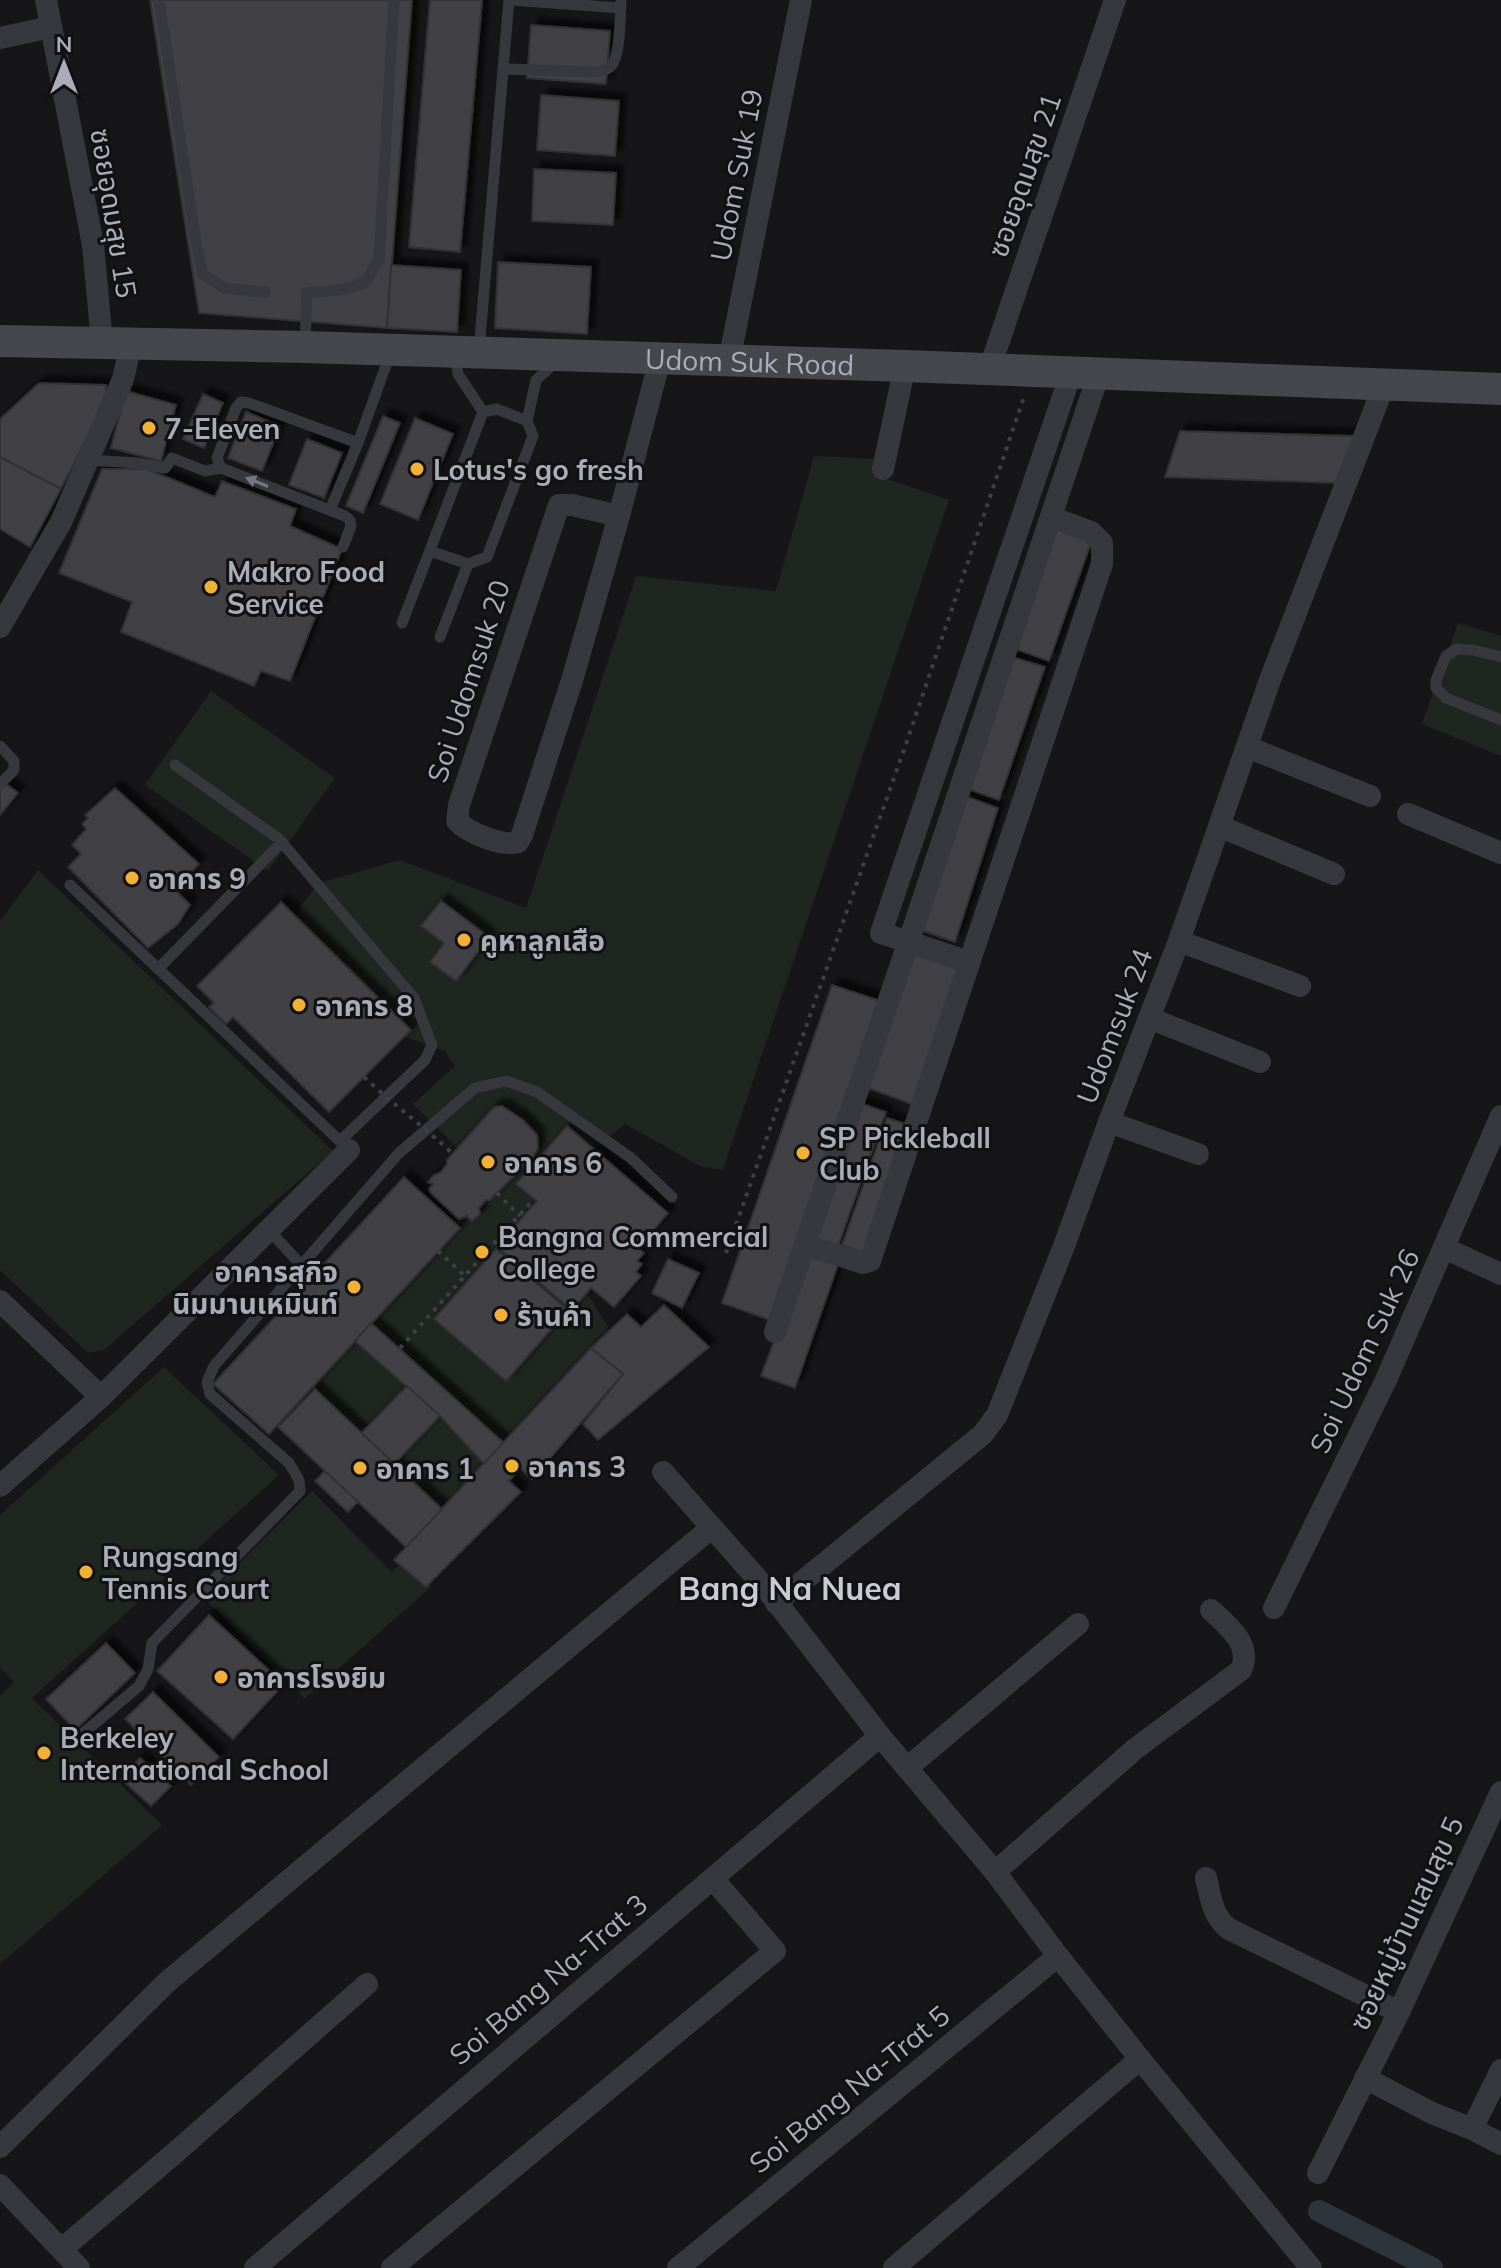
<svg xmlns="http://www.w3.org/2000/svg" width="1501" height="2268" viewBox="0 0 1501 2268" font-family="Mulish,'Noto Sans Thai',sans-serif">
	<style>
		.green { fill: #1e261f }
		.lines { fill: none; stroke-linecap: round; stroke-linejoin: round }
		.canal { stroke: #2c353c; stroke-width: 22 }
		.building { fill: #404145; stroke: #303034; stroke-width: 2; filter: url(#shadow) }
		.path { stroke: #3d3f44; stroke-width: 4; stroke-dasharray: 4 6; stroke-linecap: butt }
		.lane { stroke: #37383d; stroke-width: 11 }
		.street { stroke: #37383d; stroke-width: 22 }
		.secondary { stroke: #45474d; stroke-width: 32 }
		.path-bridge { stroke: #3d3f44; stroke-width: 4; stroke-dasharray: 4 6; stroke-linecap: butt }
		.oneway { fill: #757881 }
		.poi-dot { fill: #f2b134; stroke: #111113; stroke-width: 3 }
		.labels { text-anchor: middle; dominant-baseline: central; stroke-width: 6; stroke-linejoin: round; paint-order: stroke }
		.street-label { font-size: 28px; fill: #a8adb8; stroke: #111113 }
		.poi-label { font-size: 28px; font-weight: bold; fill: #a8adb8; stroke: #111113; text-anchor: start }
		.quarter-label { font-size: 32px; font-weight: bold; fill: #c9ccd4; stroke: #111113 }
	</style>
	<defs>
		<filter id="shadow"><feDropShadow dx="7" dy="-7" stdDeviation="2" flood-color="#0009"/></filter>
	</defs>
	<rect width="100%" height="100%" fill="#161618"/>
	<!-- green -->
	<g class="green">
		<path d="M814 456 893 460 888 479 949 500 723 1170 700 1166 625 1124 532 1204 618 1343 451 1518 305 1383 488 1178 413 1104 455 1066 445 1051 395 1033 288 930 301 906 319 883 400 860 526 908 636 576 776 591Z"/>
		<path d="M1458 623 1501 636V756L1422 724Z"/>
		<path d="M211 691 335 778 268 871 145 785Z"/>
		<path d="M38 870 333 1151 104 1350 88 1353 0 1270V921Z"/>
		<path d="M164 1367 279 1475 32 1698 162 1825 0 1964V1696L14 1682 0 1668V1515Z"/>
		<path d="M312 1491 392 1572 408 1557 431 1587 304 1699 295 1686 292 1687 204 1598Z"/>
	</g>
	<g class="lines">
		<!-- canal -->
		<path class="canal" d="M1319 2211 1432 2268"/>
	</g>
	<!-- building -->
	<g class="building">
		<path d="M150 0H412L387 328 199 313Z"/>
		<path d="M430 0H482L460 252 409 247Z"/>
		<path d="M430 0H482L460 252 409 247Z"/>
		<path d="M531 25 610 31 606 84 527 78Z"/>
		<path d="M541 95 619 101 615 156 537 150Z"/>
		<path d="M534 169 616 173 613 225 532 221Z"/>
		<path d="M498 262 591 267 587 334 495 328Z"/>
		<path d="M391 265 461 270 457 332 387 328Z"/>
		<path d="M39 383 106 385V400L61 489 0 457V419Z"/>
		<path d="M126 391 176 405 161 461 111 448Z"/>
		<path d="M203 394 223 403 204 448 183 439Z"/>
		<path d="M246 412 280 426 262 471 228 458Z"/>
		<path d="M383 416 400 423 363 513 346 506Z"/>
		<path d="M415 418 453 434 418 520 380 504Z"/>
		<path d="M1180 431 1354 436 1338 483 1165 477Z"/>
		<path d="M307 439 342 453 324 498 289 485Z"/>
		<path d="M0 457 61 489 30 547 0 529Z"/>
		<path d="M102 469H147L215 497 222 481 296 509 290 526 342 549 290 681 261 671 254 686 121 632 132 602 59 573Z"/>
		<path d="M1054 527 1092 540 1049 661 1013 648Z"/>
		<path d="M1009 656 1045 667 999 800 965 788Z"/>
		<path d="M5 783 18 793 0 815V789Z"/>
		<path d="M115 788 199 864 174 889 190 905 178 924 148 948 68 867 81 854 72 845 86 829 82 824 88 818 85 815Z"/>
		<path d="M965 796 998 808 955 942 920 930Z"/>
		<path d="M441 901 489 937 456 981 430 962 444 943 421 926Z"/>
		<path d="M281 902 411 1030 329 1112 233 1017 226 1024 209 1007 214 1003 197 986Z"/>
		<path d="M912 944 961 964 914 1105 863 1086Z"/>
		<path d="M832 985 883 1002 773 1321 722 1303Z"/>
		<path d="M857 1102 886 1112 838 1246 811 1238Z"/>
		<path d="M502 1106 523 1120 537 1135 538 1148 533 1157 490 1200H486L479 1208 480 1214 472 1221 467 1216 459 1219 431 1193 429 1189 433 1184 428 1182 434 1175 441 1172 447 1164V1160L494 1107Z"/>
		<path d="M887 1118 911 1126 866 1254 842 1245Z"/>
		<path d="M567 1126 668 1213 638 1248 644 1253 637 1261 642 1264 636 1272 641 1276 614 1307 591 1288 572 1310 497 1247 537 1201 516 1184Z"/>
		<path d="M404 1177 460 1228 269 1434 213 1384Z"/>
		<path d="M496 1249 568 1310 506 1381 434 1319Z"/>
		<path d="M809 1249 840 1259 795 1388 761 1376Z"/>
		<path d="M668 1259 699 1273 682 1308 652 1293Z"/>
		<path d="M664 1305 709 1347 598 1440 583 1424 623 1374 591 1348 627 1314 641 1327Z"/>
		<path d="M371 1323 504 1443 484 1464 440 1416 355 1341Z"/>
		<path d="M591 1348 623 1374 532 1479 520 1468 509 1481 521 1492 426 1587 394 1560Z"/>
		<path d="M407 1386 440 1416 348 1512 315 1481Z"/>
		<path d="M315 1389 442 1509 406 1547 278 1427Z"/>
		<path d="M209 1615 284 1684 233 1739 157 1671Z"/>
		<path d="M106 1643 135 1673 75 1730 46 1699Z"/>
		<path d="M153 1692 219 1757 191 1785 125 1719Z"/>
		<path d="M140 1758 171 1786 151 1806 121 1779Z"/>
	</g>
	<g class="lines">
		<!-- path -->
		<g class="path">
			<path d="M497 1193 520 1216"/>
			<path d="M438 1251 465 1276"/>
			<path d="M726 1253 906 744 1025 394"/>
			<path d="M400 1348 534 1199"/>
		</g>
		<!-- lane -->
		<g class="lane">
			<path d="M159 0 196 243 203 274 224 288 265 292"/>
			<path d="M511 0 621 8"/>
			<path d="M504 69 598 72C602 71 607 70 610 67 621 58 620 14 621 0"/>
			<path d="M305 346 307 293 346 289 366 282 379 260 394 0"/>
			<path d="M479 350 509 0"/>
			<path d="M527 421 536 380 556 362"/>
			<path d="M88 460 138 463 165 468 172 458 205 471 221 468"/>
			<path d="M330 510 358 443 390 354"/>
			<path d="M343 547 351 526 350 520 345 516 221 468 217 458 236 408 241 402 249 403 358 443"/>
			<path d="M430 551 468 564"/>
			<path d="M402 623 483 412 458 374 456 355"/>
			<path d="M440 637 468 564 487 557 533 436 527 421 497 409 483 412"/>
			<path d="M1501 657 1473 650 1457 649 1446 656 1436 680V688L1446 698 1501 720"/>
			<path d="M0 746 14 761V770L0 784"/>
			<path d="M175 765 279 839 414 998 432 1045 425 1060 340 1141"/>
			<path d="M70 885 345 1146"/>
			<path d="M158 969 282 842"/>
			<path d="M269 1230 301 1265"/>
			<path d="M80 1736 139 1686 148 1669 152 1643 300 1491 299 1480 289 1463 210 1394 207 1382 214 1366 399 1153 475 1088 506 1081 537 1092 631 1158 672 1197"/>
		</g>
		<!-- street -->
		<g class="street">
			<path d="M46 0 93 245 102 342"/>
			<path d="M0 38 51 27"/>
			<path d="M729 361 801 0"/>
			<path d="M989 370 1115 0"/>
			<path d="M883 469 905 366"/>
			<path d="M619 516 572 505H559L459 805 457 821C468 833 503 847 518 842L522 835 573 677 619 516 660 359"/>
			<path d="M0 627 61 522 123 379 131 344"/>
			<path d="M1247 747 1370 796"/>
			<path d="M1408 814 1501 853"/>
			<path d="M1219 826 1334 874"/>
			<path d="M1179 941 1300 986"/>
			<path d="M969 962 881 933 1071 373"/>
			<path d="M1149 1018 1260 1062"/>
			<path d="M1109 1122 1198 1154"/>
			<path d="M806 1245 863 1263 870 1261 1102 564V543L1091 532 1051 517"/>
			<path d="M1444 1248 1501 1274"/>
			<path d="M0 1301 101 1397"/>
			<path d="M775 1332 909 941 1099 373"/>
			<path d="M663 1472 768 1591 880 1736 995 1872 1058 1956 1140 2059 1311 2268"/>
			<path d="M0 1486 101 1397 349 1150"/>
			<path d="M776 1603 983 1434 997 1415 1064 1246 1109 1122 1179 941 1270 680 1384 385"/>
			<path d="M1274 1608 1386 1380 1501 1116"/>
			<path d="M907 1768 1078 1624"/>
			<path d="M995 1872 1135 1749 1241 1670C1253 1645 1227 1625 1211 1610"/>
			<path d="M1206 1878C1211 1898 1212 1916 1229 1929L1399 2012"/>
			<path d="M1365 2078 1432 2113 1472 2129 1501 2070"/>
			<path d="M1472 2129 1501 2144"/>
			<path d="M0 2147 167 1982 711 1528"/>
			<path d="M1318 2173 1399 2012 1501 1792"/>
			<path d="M0 2185 79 2268"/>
			<path d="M62 2249 176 2152 367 1984"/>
			<path d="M255 2268 880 1736"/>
			<path d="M392 2268 775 1951 713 1879"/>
			<path d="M678 2268 1058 1956"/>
			<path d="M894 2268 1140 2059"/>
		</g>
		<!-- secondary -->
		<path class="secondary" id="s1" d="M0 341 305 347 905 366 1501 389"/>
		<!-- path-bridge -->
		<path class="path-bridge" d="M364 1077C393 1104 424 1127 453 1154"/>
	</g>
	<!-- one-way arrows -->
	<defs><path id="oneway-solid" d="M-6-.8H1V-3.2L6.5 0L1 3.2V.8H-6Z" transform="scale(2)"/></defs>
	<use class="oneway" href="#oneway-solid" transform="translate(257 482) rotate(-158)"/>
	<!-- markers -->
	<g class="poi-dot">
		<circle cx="149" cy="428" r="8"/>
		<circle cx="417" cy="469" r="8"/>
		<circle cx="211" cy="587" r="8"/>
		<circle cx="132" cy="878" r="8"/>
		<circle cx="464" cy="940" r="8"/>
		<circle cx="299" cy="1005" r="8"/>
		<circle cx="803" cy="1153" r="8"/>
		<circle cx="488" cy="1162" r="8"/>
		<circle cx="482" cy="1252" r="8"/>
		<circle cx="354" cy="1287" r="8"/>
		<circle cx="501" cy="1315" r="8"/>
		<circle cx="512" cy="1466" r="8"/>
		<circle cx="360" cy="1468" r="8"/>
		<circle cx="86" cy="1572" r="8"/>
		<circle cx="221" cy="1677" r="8"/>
		<circle cx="44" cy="1753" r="8"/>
	</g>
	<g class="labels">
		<!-- street labels -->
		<g class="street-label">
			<text transform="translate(736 175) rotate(-79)">Udom Suk 19</text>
			<text transform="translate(1024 175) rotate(-71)">ซอยอุดมสุข 21</text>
			<text transform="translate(114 213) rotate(81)">ซอยอุดมสุข 15</text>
			<text stroke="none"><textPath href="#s1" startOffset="750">Udom Suk Road</textPath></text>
			<text transform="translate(468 681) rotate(-72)">Soi Udomsuk 20</text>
			<text transform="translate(1114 1026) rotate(-69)">Udomsuk 24</text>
			<text transform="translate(1364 1351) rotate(-65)">Soi Udom Suk 26</text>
			<text transform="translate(1406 1923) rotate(-65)">ซอยหมู่บ้านแสนสุข 5</text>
			<text transform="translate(548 1979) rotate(-40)">Soi Bang Na-Trat 3</text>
			<text transform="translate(849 2089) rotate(-39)">Soi Bang Na-Trat 5</text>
		</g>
		<!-- poi labels -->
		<g class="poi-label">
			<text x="165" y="428">7-Eleven</text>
			<text x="433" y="469">Lotus's go fresh</text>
			<text x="227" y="571">Makro Food<tspan x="227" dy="32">Service</tspan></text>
			<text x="148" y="878">อาคาร 9</text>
			<text x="480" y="940">คูหาลูกเสือ</text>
			<text x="315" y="1005">อาคาร 8</text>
			<text x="819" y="1137">SP Pickleball<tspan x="819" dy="32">Club</tspan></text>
			<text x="504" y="1162">อาคาร 6</text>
			<text x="498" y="1236">Bangna Commercial<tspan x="498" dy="32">College</tspan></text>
			<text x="338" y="1271" text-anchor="end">อาคารสุกิจ<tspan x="338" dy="32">นิมมานเหมินท์</tspan></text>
			<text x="517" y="1315">ร้านค้า</text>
			<text x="528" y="1466">อาคาร 3</text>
			<text x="376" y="1468">อาคาร 1</text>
			<text x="102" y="1556">Rungsang<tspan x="102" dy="32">Tennis Court</tspan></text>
			<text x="237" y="1677">อาคารโรงยิม</text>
			<text x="60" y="1737">Berkeley<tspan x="60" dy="32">International School</tspan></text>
		</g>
		<!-- quarter labels -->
		<g class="quarter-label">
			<text x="790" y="1588">Bang Na Nuea</text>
		</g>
	</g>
	<!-- north arrow -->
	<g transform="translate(64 64)" stroke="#111113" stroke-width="6" paint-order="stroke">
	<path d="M0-6L14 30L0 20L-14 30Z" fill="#a8adb8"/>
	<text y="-12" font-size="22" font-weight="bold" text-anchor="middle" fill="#a8adb8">N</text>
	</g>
</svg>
